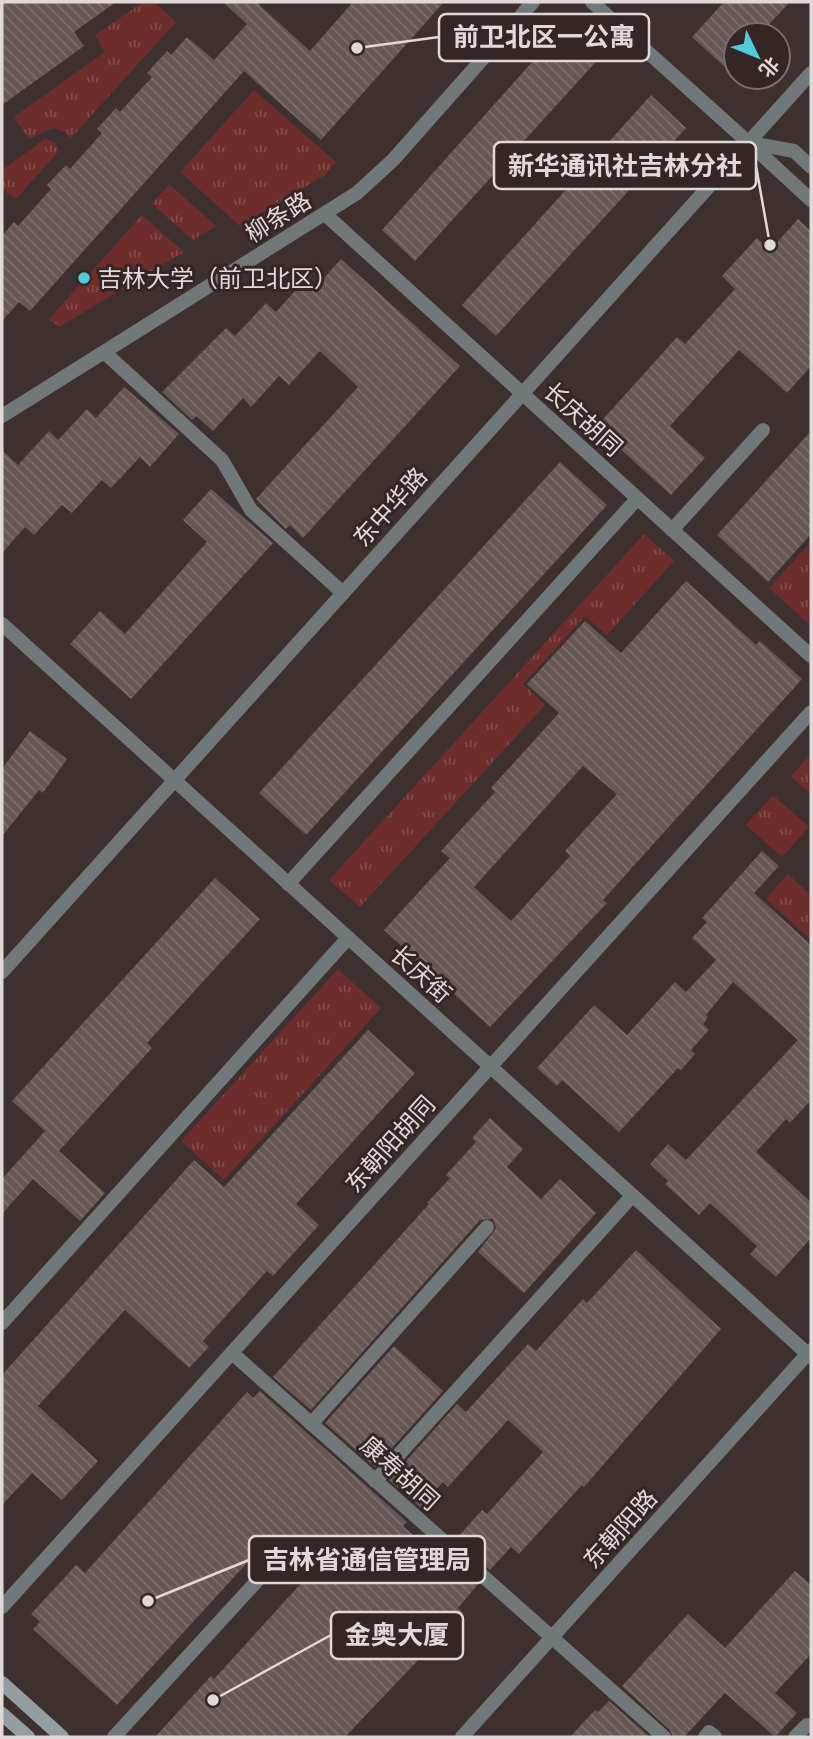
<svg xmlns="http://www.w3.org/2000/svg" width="813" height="1739" viewBox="0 0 813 1739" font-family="'PT Sans Narrow','Noto Sans SC',sans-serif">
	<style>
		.grass { fill: url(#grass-tufts) }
		.building { fill: url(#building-back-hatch); fill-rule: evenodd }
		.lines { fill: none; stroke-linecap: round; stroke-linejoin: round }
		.service { stroke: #717879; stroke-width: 14 }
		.minor { stroke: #717879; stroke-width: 14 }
		.tertiary { stroke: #717879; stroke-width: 14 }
		.secondary { stroke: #929ea0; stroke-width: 14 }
		.poi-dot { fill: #54cadd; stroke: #332625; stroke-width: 2.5 }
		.labels { text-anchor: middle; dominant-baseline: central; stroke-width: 6; stroke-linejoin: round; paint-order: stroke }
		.street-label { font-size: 24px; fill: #e1d8d8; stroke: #332625 }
		.poi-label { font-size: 24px; fill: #e1d8d8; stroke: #332625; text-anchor: start }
		.leader { fill: none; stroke: #e1d8d8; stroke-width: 2.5 }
		.callout-dot { fill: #e1d8d8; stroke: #332625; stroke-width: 2.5 }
		.callout { fill: #332625; stroke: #e1d8d8; stroke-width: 2.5 }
		.callout-label { font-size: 26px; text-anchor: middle; font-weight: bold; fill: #e1d8d8 }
	</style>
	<defs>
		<pattern id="grass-tufts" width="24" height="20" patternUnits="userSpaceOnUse" patternTransform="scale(1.75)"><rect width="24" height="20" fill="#6c2d2c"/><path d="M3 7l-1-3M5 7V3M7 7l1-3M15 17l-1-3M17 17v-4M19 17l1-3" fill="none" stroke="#814b4a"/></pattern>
		<pattern id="building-back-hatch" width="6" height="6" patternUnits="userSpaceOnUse" patternTransform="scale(1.75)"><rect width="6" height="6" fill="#665755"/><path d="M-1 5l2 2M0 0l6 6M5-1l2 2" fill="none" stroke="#7c6e6d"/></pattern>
	</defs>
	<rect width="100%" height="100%" fill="#3e302f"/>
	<!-- grass -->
	<g class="grass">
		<path d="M143 2H154L176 22 71 138 65 132 53 128 29 139 14 117 105 52 95 35Z"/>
		<path d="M254 90 336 162 325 175 240 226 180 172Z"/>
		<path d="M45 139 56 143 59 151 16 199 2 190V170Z"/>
		<path d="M169 184 216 226 193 240 152 204Z"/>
		<path d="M142 215 184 252 59 327 49 319Z"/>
		<path d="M644 534 674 561 607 635 585 616 523 684 545 705 360 907 329 880Z"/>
		<path d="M811 542V626L769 588Z"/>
		<path d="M811 754V795L791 776Z"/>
		<path d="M773 795 809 827 782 857 746 825Z"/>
		<path d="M788 874 811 895V940L766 899Z"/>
		<path d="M338 969 381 1008 224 1180 181 1141Z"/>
	</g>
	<!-- building -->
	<g class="building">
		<path d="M2 2H116L74 32 84 46 2 105Z"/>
		<path d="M223 2H256L310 51 353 2H444L321 140 244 71 30 311 19 302 2 321V236L14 222 18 226 51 189 47 185 66 165 70 169 102 133 97 129 116 108 120 112 152 77 147 73 167 51 171 55 187 37 214 60 247 24Z"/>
		<path d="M724 2H790L759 35H736V77L692 37Z"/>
		<path d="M568 22 603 54 415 261 382 230Z"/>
		<path d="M651 95 686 128 496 336 462 305Z"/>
		<path d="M798 219 811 231V366L787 393 739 350 670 426 705 458 671 495 596 427 677 337 685 344 735 289 722 276 757 238 770 250Z"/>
		<path d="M341 259 460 366 303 538 290 525 286 529 256 499 358 387 320 351 289 385 279 376 251 407 243 398 213 431 196 416 192 420 162 392 226 328 235 336 266 303 276 312 304 281 314 289Z"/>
		<path d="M124 387 179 434 150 467 140 457 111 488 102 480 72 513 62 505 34 535 25 527 2 553V450L18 465 49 431 58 440 87 409 96 418Z"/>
		<path d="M811 431V534L768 582 717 535Z"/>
		<path d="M560 462 607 505 306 835 259 793Z"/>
		<path d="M211 489 273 543 131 699 70 644 100 611 125 634 207 542 183 520Z"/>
		<path d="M686 581 756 645 760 641 802 679 603 900 607 903 490 1027 384 930 450 858 441 851 495 792 491 788 559 713 527 684 585 621 621 653ZM583 766 617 794 565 851 570 856 511 921 474 887Z"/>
		<path d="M30 731 67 759 43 793 39 790 2 836V769Z"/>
		<path d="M762 851 779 866 754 893 811 945V1100L790 1123 786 1119 756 1152 811 1202V1238L776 1277 750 1254 757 1246 710 1203 699 1215 665 1184 668 1181 650 1164 668 1144 686 1160 798 1040 733 982 706 1015 708 1017 703 1024 709 1030 691 1050 695 1054 681 1070 678 1068 619 1132 562 1080 557 1086 537 1068 594 1005 627 1035 675 982 686 992 716 960 692 938 707 922 702 918Z"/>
		<path d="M215 878 260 919 147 1043 152 1048 59 1151 105 1193 80 1221 33 1179 2 1214V1179L45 1131 12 1101Z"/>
		<path d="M368 1030 415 1073 296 1204 319 1225 273 1276 267 1271 203 1341 209 1347 189 1368 125 1310 38 1406 98 1461 62 1500 32 1473 2 1505V1375L194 1160 224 1187Z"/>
		<path d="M490 1118 523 1149 507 1167 541 1199 560 1179 596 1213 524 1293 478 1252 496 1228 493 1219 480 1220 311 1410 273 1377 429 1204 427 1203 450 1178 446 1175 476 1142 472 1138Z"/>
		<path d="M636 1250 721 1329 584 1487 582 1485 519 1554 511 1547 490 1570 456 1539 482 1510 487 1514 543 1452 508 1420 448 1487 443 1482 420 1507 389 1480 457 1404 466 1412 528 1344 536 1351 583 1299 587 1303Z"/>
		<path d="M394 1346 443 1391 375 1467 325 1423Z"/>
		<path d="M260 1391 407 1522 403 1526 438 1558 442 1553 478 1584 458 1608 463 1613 345 1737H155L211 1676 214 1679 306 1578 266 1542 117 1705 33 1629 40 1622 31 1614 76 1565 85 1573 247 1392 253 1398Z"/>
		<path d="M795 1571 811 1585V1654L775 1693 797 1713 775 1737 725 1693 684 1737H673L670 1730 622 1686 688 1614 725 1648Z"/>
		<path d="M609 1701 650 1737H570L595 1710 598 1712Z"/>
	</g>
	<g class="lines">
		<!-- service -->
		<g class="service">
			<path d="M749 143 811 200"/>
			<path d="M750 143 794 151 811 167"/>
			<path d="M104 352 222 460 251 510 343 593"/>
			<path d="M672 530 763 430"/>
			<path d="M288 884 637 499"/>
			<path d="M2 1323 348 938"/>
			<path d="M311 1424 487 1227"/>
			<path d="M375 1481 632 1196"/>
			<path d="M114 1737 267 1570"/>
			<path d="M705 1737 709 1732 715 1737"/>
			<path d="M795 1737 807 1725"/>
		</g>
		<!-- minor -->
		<g class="minor">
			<path d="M592 2 749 143"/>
			<path d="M326 215 811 656"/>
			<path d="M232 1353 664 1737"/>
			<path d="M2 1607 811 712"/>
		</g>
		<!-- tertiary -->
		<g class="tertiary">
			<path d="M2 416 357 193 393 160 533 2"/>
			<path d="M2 624 811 1357"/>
			<path d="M2 972 811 73"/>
			<path d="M462 1737 811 1350"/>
		</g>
		<!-- secondary -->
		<g class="secondary">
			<path d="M2 1683 62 1737"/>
			<path d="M2 1714 28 1737"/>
		</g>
	</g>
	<!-- markers -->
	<circle class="poi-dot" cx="84" cy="278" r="7"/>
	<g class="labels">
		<!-- street labels -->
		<g class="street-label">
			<text transform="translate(278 217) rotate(-32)">柳条路</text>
			<text transform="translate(583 419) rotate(42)">长庆胡同</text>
			<text transform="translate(390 507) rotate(-48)">东中华路</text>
			<text transform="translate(421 974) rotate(42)">长庆街</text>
			<text transform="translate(390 1144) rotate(-48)">东朝阳胡同</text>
			<text transform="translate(400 1473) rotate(42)">康寿胡同</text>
			<text transform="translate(620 1529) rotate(-48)">东朝阳路</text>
		</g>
		<!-- poi labels -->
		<g class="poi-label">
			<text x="98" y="278">吉林大学（前卫北区）</text>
		</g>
	</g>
	<!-- callouts -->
	<path class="leader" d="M357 48L439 37M770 245L756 166M148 1601L249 1560M213 1700L331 1635"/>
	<g class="callout-dot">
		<circle cx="357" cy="48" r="7"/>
		<circle cx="770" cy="245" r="7"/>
		<circle cx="148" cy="1601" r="7"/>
		<circle cx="213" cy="1700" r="7"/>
	</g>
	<g class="callout">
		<rect x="439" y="14" width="210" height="47" rx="7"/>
		<rect x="494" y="142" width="262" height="47" rx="7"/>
		<rect x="249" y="1536" width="236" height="47" rx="7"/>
		<rect x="331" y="1612" width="132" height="47" rx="7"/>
	</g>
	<g class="callout-label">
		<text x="544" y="46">前卫北区一公寓</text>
		<text x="625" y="175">新华通讯社吉林分社</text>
		<text x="367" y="1569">吉林省通信管理局</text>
		<text x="397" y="1644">金奥大厦</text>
	</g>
	<!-- border -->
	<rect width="813" height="1739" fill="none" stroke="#e1d8d8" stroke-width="7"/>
	<!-- north arrow -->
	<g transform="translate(757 56) rotate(133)"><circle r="33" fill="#332625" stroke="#796d6d" stroke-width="2"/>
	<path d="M0-5L12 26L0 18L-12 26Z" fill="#54cadd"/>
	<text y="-10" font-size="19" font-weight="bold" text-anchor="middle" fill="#e1d8d8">北</text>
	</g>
</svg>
